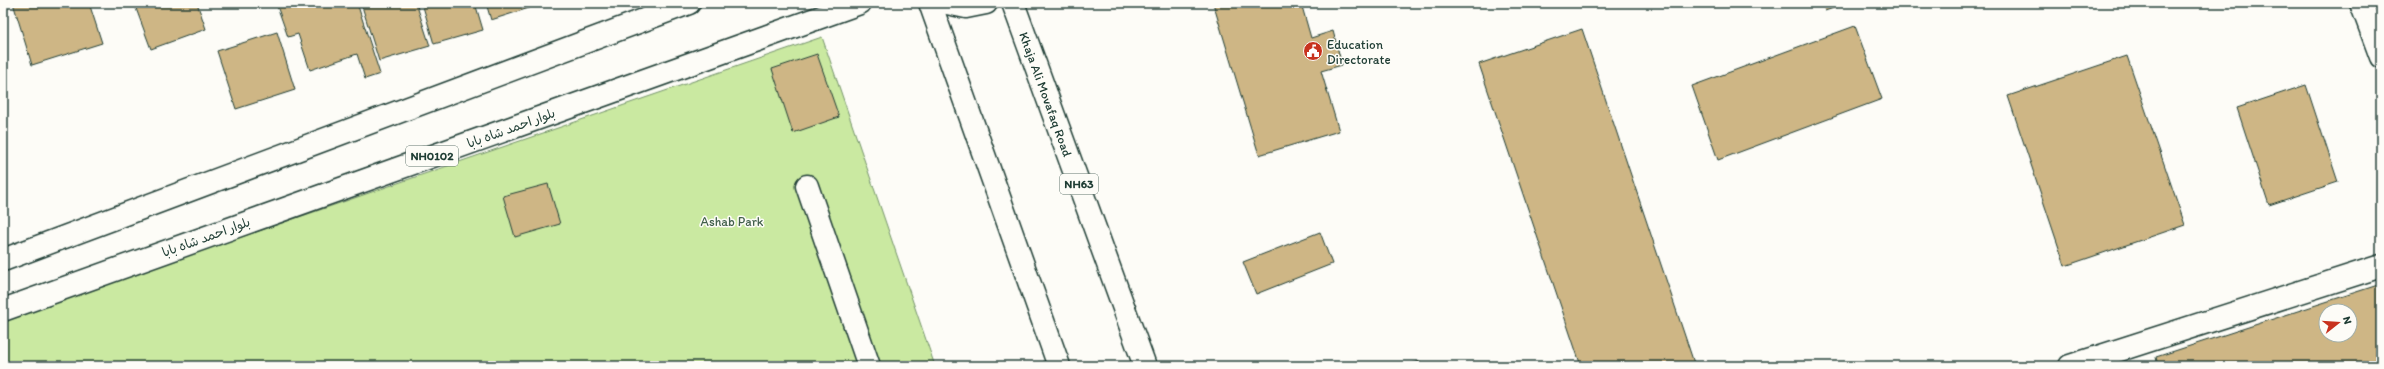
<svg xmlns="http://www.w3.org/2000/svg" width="2384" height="369" viewBox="0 0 2384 369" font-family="Itim,'Playpen Sans Arabic',sans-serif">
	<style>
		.green { fill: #cae9a1; stroke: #74936a }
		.building { fill: #ceb685; stroke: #1f3d34; fill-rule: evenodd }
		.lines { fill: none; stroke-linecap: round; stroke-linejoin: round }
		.minor-casing { stroke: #1f3d34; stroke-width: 25 }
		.highway-casing { stroke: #1f3d34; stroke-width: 25 }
		.minor { stroke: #fdfcf7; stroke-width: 22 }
		.highway { stroke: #fdfcf7; stroke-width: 22 }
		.labels { text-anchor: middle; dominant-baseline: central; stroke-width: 3; stroke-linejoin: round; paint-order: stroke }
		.shield { fill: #fdfcf7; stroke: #62766e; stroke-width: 1 }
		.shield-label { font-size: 12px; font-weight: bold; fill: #1f3d34 }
		.poi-label { font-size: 13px; fill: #1f3d34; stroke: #fdfcf7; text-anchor: start }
		.street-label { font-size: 13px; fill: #1f3d34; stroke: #fdfcf7 }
		.park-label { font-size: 13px; fill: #415f4a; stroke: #fdfcf7 }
	</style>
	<rect width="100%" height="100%" fill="#fdfcf7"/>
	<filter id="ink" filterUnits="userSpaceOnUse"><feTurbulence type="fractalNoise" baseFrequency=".025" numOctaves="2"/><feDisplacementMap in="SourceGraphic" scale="8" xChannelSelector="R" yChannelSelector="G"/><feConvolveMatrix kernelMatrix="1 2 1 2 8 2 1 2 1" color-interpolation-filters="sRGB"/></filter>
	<g filter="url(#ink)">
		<!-- green -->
		<path class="green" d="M822 37 935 366H3V319Z"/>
		<!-- building -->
		<g class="building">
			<path d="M13 3H89L102 43 32 65Z"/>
			<path d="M134 3H197L206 29 151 49Z"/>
			<path d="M276 3H357L380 74 365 79 357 54 310 70 298 34 288 37Z"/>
			<path d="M361 3H416L430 46 379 61Z"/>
			<path d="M422 3H475L483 30 434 44Z"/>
			<path d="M486 3H545L491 20Z"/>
			<path d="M1213 3H1301L1311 38 1333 31 1342 65 1321 71 1339 131 1259 155Z"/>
			<path d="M1822 3H1848L1825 11Z"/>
			<path d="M1855 26 1882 99 1718 160 1692 86Z"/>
			<path d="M1582 29 1695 366H1581L1479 64Z"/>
			<path d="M277 32 295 90 236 109 217 51Z"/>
			<path d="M817 54 839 117 793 133 772 69Z"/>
			<path d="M2127 56 2185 225 2065 266 2008 96Z"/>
			<path d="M2306 85 2338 182 2269 205 2237 108Z"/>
			<path d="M548 184 560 224 515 237 503 196Z"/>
			<path d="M1320 232 1332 264 1256 294 1243 262Z"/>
			<path d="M2381 284V366H2158L2156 357ZM2326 311H2350V335H2326Z"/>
			<path d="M1420 361 1421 366H1404Z"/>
		</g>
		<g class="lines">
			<defs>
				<g id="minor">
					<path d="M2361 3 2381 57"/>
					<path d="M807 186 869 366"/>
					<path d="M2070 366 2381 266"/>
				</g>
				<g id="highway">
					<path d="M930 3 1059 366"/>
					<path d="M947 3 966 7 986 3"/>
					<path id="s1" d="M1013 3 1145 366"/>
					<path d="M3 260 689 3"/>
					<path d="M3 310 860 3"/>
				</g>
			</defs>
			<!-- minor casing -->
			<use href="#minor" class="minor-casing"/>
			<!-- highway casing -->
			<use href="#highway" class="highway-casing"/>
			<!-- minor -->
			<use href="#minor" class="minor"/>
			<!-- highway -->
			<use href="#highway" class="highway"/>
		</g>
	</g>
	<!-- icons -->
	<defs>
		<symbol id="civic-disc" viewBox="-11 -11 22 22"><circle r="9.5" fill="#c8321e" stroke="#fdfcf7"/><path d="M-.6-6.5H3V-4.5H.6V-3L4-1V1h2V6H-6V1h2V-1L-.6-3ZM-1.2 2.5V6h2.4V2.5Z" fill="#fff"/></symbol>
	</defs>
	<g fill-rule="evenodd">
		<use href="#civic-disc" x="1302" y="40" width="22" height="22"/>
	</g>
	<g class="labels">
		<!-- shield labels -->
		<g class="shield">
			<rect x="406" y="146" width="52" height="20" rx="3"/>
			<rect x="1060" y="174" width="38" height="20" rx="3"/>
		</g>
		<g class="shield-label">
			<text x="432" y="156">NH0102</text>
			<text x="1079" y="184">NH63</text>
		</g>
		<!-- poi labels -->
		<g class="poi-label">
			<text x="1327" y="44">Education<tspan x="1327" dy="15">Directorate</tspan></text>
		</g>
		<!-- street labels -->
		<g class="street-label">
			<text stroke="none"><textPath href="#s1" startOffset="97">Khaja Ali Movafaq Road</textPath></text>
			<text transform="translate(511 128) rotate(-20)">بلوار احمد شاه بابا</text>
			<text transform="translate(206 237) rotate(-20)">بلوار احمد شاه بابا</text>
		</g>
		<!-- park labels -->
		<g class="park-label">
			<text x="732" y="221">Ashab Park</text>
		</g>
	</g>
	<!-- margin -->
	<rect width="2384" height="369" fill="none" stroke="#fdfcf7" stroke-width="16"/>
	<rect x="8" y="8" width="2368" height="353" fill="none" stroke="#1f3d34" stroke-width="1.5" filter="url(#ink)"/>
	<!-- north arrow -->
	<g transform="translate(2338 323) rotate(73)"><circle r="19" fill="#fdfcf7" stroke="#a4b0a9"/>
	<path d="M0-3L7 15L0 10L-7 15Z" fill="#c8321e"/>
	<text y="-6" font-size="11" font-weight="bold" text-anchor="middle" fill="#1f3d34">N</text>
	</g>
</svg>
